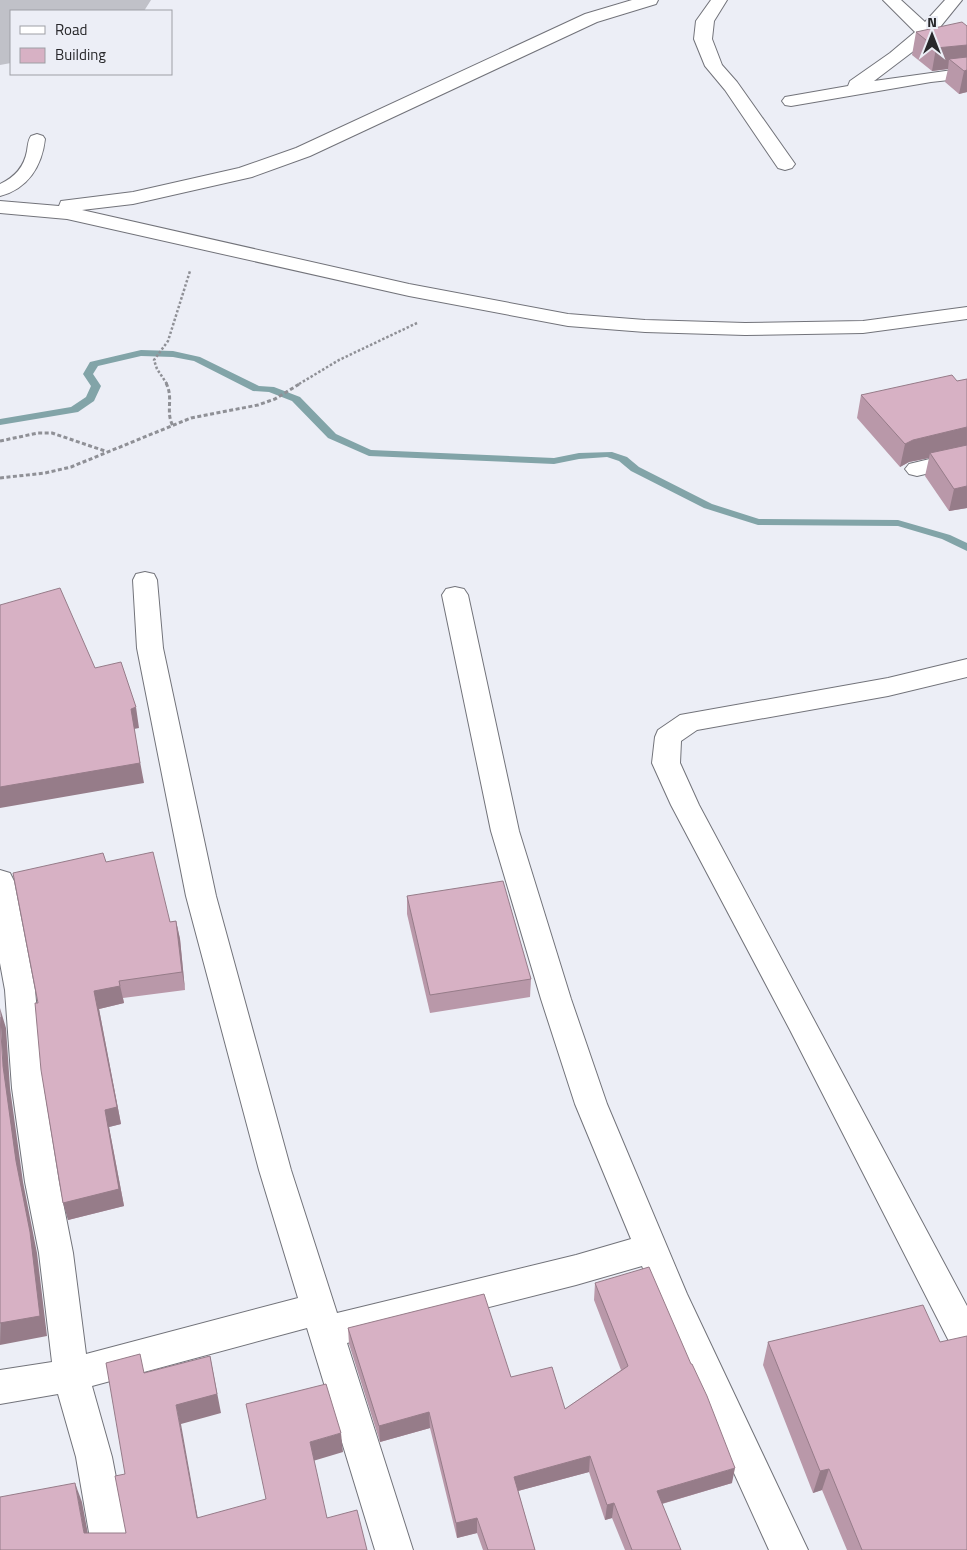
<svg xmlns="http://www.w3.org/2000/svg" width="967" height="1550" viewBox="0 0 967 1550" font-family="'Titillium Web',sans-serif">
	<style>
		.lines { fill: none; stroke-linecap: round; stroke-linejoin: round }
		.stream { fill: #82a4a8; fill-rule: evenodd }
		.runway { fill: #c0c1c8; fill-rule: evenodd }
		.lane-casing { stroke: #72737a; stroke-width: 2 }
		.street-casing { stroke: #72737a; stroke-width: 2 }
		.path-far1 { stroke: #8f9096; stroke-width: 2.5; stroke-dasharray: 2.5 2; stroke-linecap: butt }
		.path { stroke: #8f9096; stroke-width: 3; stroke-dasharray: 4 2.5; stroke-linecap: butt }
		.lane { fill: #fff; fill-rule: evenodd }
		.street { fill: #fff; fill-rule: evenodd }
		.wall { fill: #b998a9 }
		.shaded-wall { fill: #967c89 }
		.building { fill: #d7b1c4; stroke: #967c89 }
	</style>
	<rect width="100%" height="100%" fill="#eceef6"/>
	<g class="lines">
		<!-- stream -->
		<path class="stream" d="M141 350 173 351 200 357 259 386 274 387 300 397 336 434 371 450 554 458 579 453 612 452 627 457 639 467 712 504 759 519 898 520 950 535 967 543V551L942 539 898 526 758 525 704 508 631 471 619 461 607 457 579 459 554 464 369 456 328 438 292 401 269 392 253 391 194 361 173 357 141 356 98 366 93 374 101 386 94 401 78 412 0 425V419L71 407 86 397 91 386 83 374 90 362Z"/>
		<!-- runway -->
		<path class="runway" d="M0 0H151L144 11H11V63L0 65Z"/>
		<defs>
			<path id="lane" d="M37 134 43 136 45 139C42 166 28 189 0 196V184C15 177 24 167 27 151 28 145 28 140 31 136Z"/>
			<g id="street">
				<path d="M632 0H658L656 4 597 22 310 156 252 177 133 204 82 210 409 284 568 314 645 320 745 323 863 321 967 307V319L863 333 745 335 645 332 568 326 409 296 67 219 0 213V201L59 206 61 201 133 192 239 168 296 148 585 14Z"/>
				<path d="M711 0H727L714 21 712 39 722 65 737 82 795 164 792 168 785 170 778 168 725 90 705 66 694 39 696 21Z"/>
				<path d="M883 0H901L925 22 945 0H962L932 37 874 81 967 68V78L931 82 791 106 785 105 782 101 785 97 848 86 850 81 890 53 915 32Z"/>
				<path d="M967 450V464L917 476 909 474 905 469 909 464Z"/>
				<path d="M145 572 154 574 157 580 163 648 216 896 291 1170 337 1313 576 1255 631 1239 575 1104 541 999 491 831 442 595 446 589 455 587 464 589 468 595 519 831 571 999 607 1104 687 1294 808 1550H769L654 1297 642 1266 576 1285 347 1343 413 1550H375L307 1328 92 1386 112 1457 130 1550H92L76 1457 58 1394 0 1404V1370L52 1362 39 1253 25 1182 12 1088 5 990 0 963V870L10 873 14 881 35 990 44 1088 59 1182 73 1253 86 1354 298 1298 259 1170 186 896 137 648 133 580 136 574Z"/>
				<path d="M967 659V677L888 696 697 730 681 741 680 763 699 805 967 1306V1357L955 1353 790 1030 671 805 652 763 655 737 658 730 680 715 888 678Z"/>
			</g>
		</defs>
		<!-- lane casing -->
		<use href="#lane" class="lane-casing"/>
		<!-- street casing -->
		<use href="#street" class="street-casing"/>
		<!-- path-far1 -->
		<g class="path-far1">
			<path d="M167 384 157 369 154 360 168 341 190 271"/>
			<path d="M299 384 339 360 417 323"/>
		</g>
		<!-- path -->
		<g class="path">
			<path d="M166 383C174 398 165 412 173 426"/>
			<path d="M0 441 38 433H52L105 451"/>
			<path d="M0 478 45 473 71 467 191 418 258 405 275 399 301 383"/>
		</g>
		<!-- lane -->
		<use href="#lane" class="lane"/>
		<!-- street -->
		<use href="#street" class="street"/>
	</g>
	<!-- wall -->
	<g class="wall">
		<path d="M967 26V92L959 94 945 82 948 69 932 71 912 55 916 32Z"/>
		<path d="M967 379V508L949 511 925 476 929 458 909 462 900 467 857 418 861 395 957 381Z"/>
		<path d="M106 862 170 922 176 921 180 939 185 990 123 998 124 1003 99 1009 121 1124 109 1127 124 1206 68 1220 38 1003Z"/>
		<path d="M407 896 531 979 530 997 430 1013 407 914Z"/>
		<path d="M595 1283 732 1483 662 1504 681 1550H625L612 1518 605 1520 589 1472 518 1491 535 1550H483L477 1533 457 1538 430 1428 380 1442 349 1344 348 1328 511 1377 565 1409 621 1370 594 1300Z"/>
		<path d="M768 1342H940L967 1550H847L822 1490 813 1493 763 1365Z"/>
	</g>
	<!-- shaded-wall -->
	<g class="shaded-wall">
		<path d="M967 45V67L949 59 948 69 932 71 936 48Z"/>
		<path d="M967 70V92L959 94 964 71Z"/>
		<path d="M967 427V449L930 453 929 458 909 462 900 467 905 444 913 440Z"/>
		<path d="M967 486V508L949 511 954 489Z"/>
		<path d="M136 707 139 728 134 729 144 783 0 808V787L131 709Z"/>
		<path d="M176 921 180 939 185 990 182 972Z"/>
		<path d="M119 981 124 1003 99 1009 121 1124 109 1127 124 1206 68 1220 63 1203 105 1110 94 991Z"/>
		<path d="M0 1008 6 1028 10 1088 23 1182 37 1253 47 1336 0 1345 3 1066Z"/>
		<path d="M210 1356 221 1413 181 1424 201 1536 197 1518 176 1405Z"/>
		<path d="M429 1412 430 1428 380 1442 379 1426Z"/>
		<path d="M341 1433 343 1452 313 1461 310 1442Z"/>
		<path d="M590 1456 589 1472 514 1492V1477Z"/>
		<path d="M735 1468 732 1483 654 1506 657 1491Z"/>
		<path d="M829 1469 822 1490 813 1493 820 1471Z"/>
		<path d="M75 1483 82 1502 91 1550 84 1533Z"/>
		<path d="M614 1503 612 1518 605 1520 607 1505Z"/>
		<path d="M477 1518V1533L457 1538 456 1523Z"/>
	</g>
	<!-- building -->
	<g class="building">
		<path d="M962 22 967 26V45L936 48 916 32Z"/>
		<path d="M967 57V70L964 71 949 59Z"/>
		<path d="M952 375 957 381 967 379V427L913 440 905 444 861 395Z"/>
		<path d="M967 445V486L954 489 930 453Z"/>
		<path d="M60 588 95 668 121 662 136 707 131 709 140 763 0 787V605Z"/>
		<path d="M153 852 170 922 176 921 182 972 119 981 120 986 94 991 117 1107 105 1110 119 1189 63 1203 41 1070 35 1003H38L13 873 103 853 106 862Z"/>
		<path d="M503 881 531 979 430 995 407 896Z"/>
		<path d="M0 1017 3 1066 16 1161 30 1232 40 1316 0 1323Z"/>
		<path d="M649 1267 691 1364H692L707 1396 735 1468 657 1491 681 1550H632L614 1503 607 1505 590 1456 514 1477 535 1550H488L477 1518 456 1523 429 1412 379 1426 348 1328 484 1294 511 1377 552 1367 565 1409 628 1366 595 1283Z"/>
		<path d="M923 1305 940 1342 967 1336V1550H862L829 1469 820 1471 768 1342Z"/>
		<path d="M140 1354 144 1373 210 1356 217 1394 176 1405 197 1518 266 1499 246 1404 326 1384 341 1433 310 1442 327 1518 357 1510 367 1550H0V1497L75 1483 84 1533H126L115 1476 125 1474 106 1363Z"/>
	</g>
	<!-- legend -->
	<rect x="10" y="10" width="162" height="65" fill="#eceef6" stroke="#9e9fa5"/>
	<rect x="20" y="26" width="25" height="8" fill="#ffffff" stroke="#9e9fa5"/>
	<text x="55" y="35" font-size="15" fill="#28282b">Road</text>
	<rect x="20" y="48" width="25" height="15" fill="#d7b1c4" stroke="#9e9fa5"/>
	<text x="55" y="60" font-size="15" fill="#28282b">Building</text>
	<!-- north arrow -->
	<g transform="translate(932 35)" stroke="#eceef6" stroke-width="4" paint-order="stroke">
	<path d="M0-4L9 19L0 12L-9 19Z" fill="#28282b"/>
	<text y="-8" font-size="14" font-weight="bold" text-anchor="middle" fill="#28282b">N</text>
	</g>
</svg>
